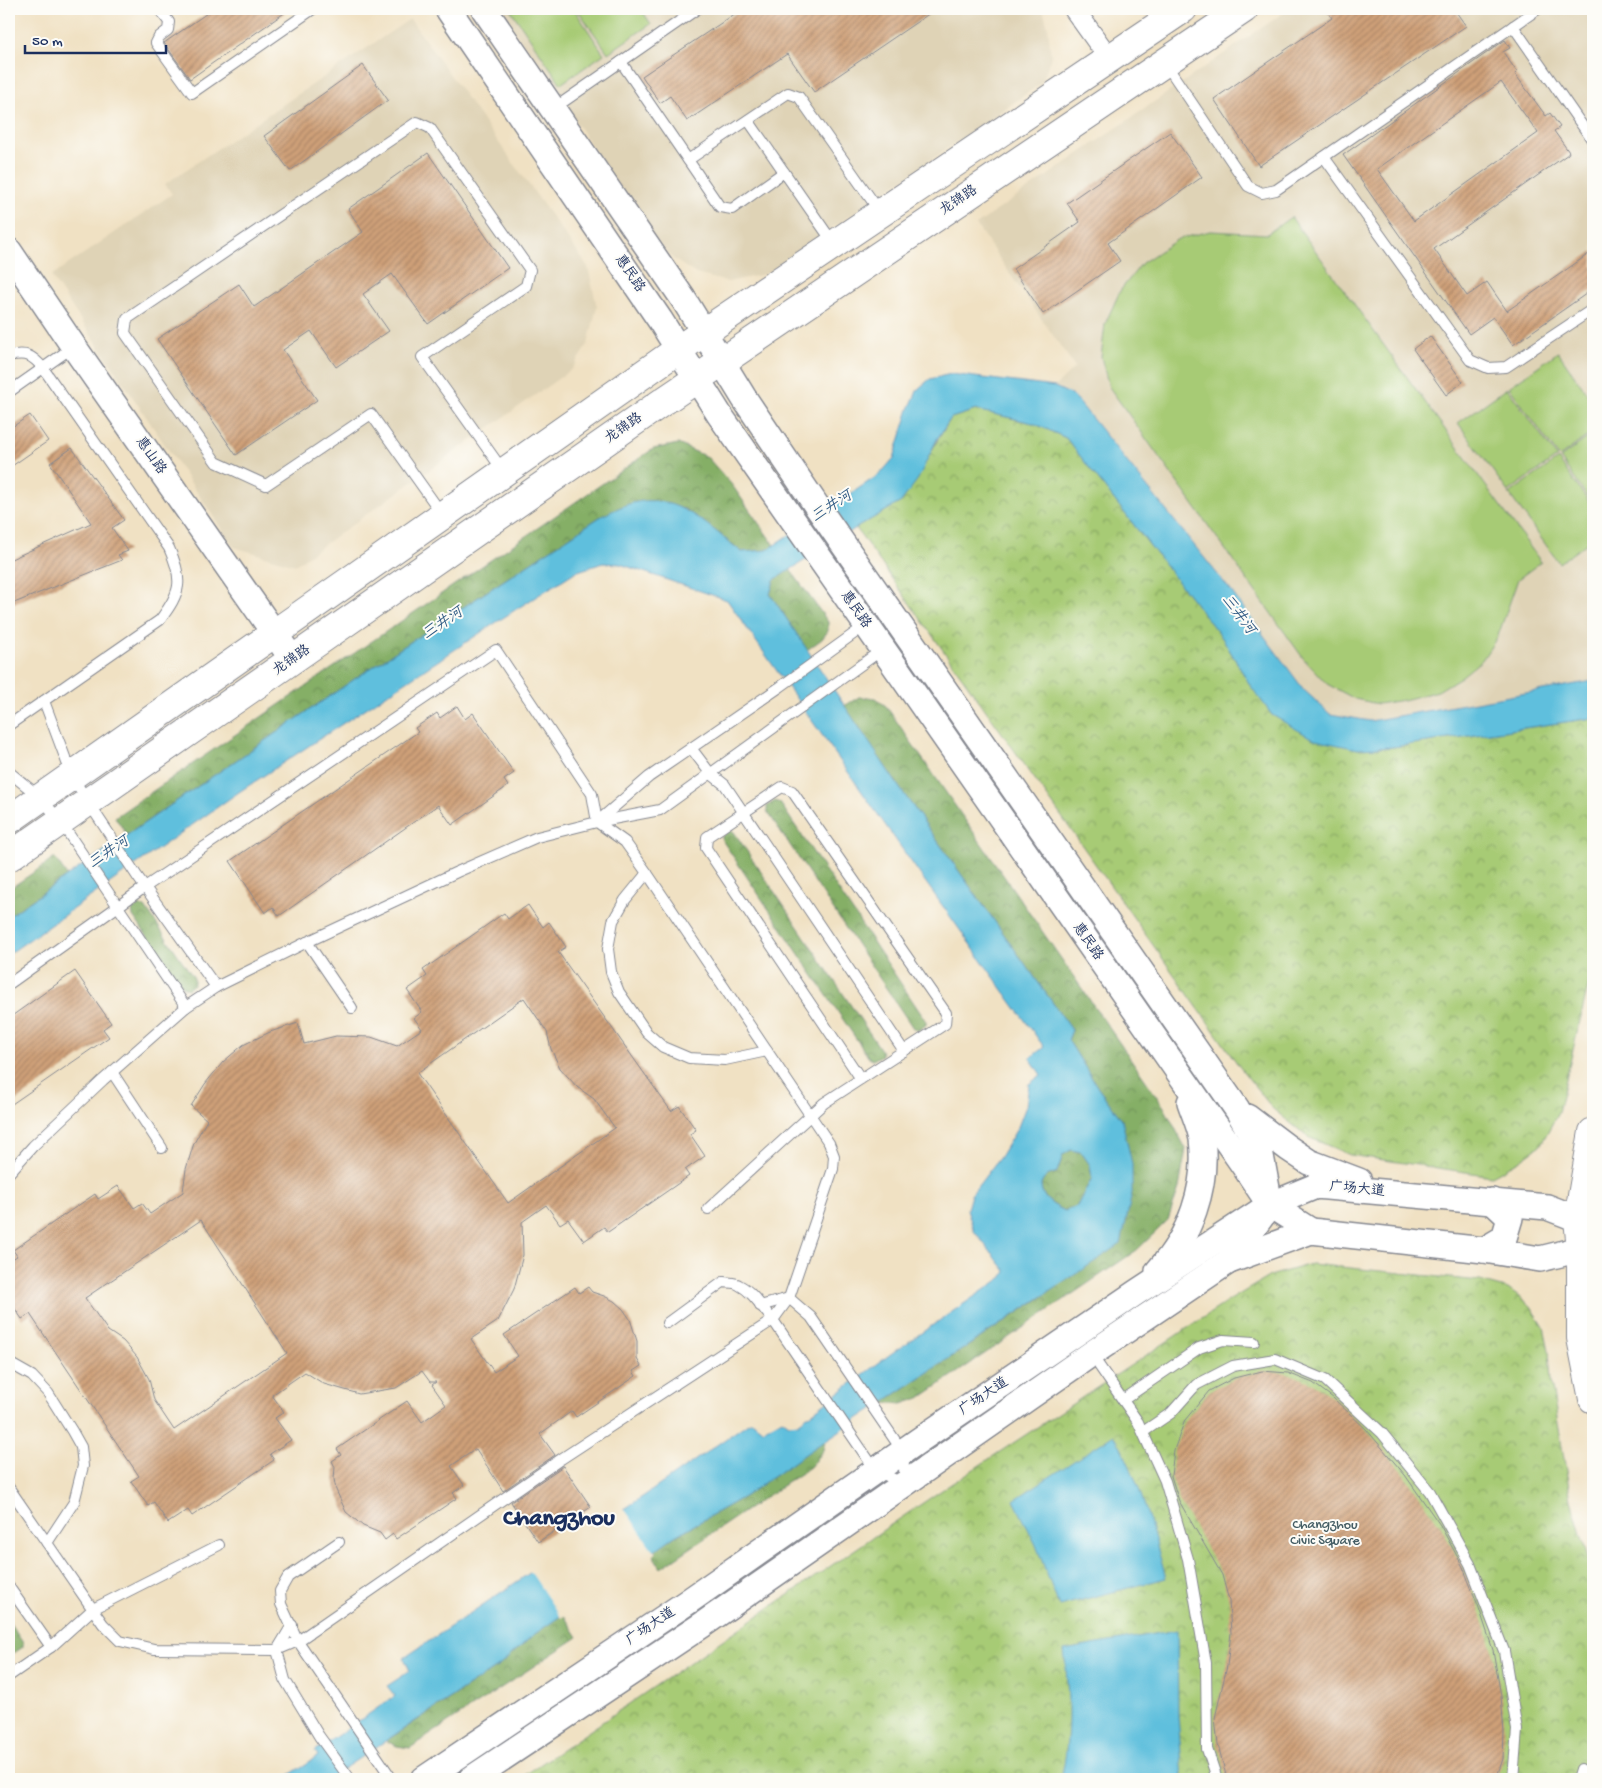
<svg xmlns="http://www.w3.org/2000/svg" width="1602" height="1788" viewBox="0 0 1602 1788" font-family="'Gochi Hand','LXGW WenKai TC',sans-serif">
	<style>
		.built { fill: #dfd3b6 }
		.grass { fill: #a7cb75; stroke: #617d6a }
		.forest { fill: url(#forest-crowns); stroke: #506f62 }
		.park { fill: url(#park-crowns); stroke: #617d6a }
		.water { fill: #5ebfdd; stroke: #3c779e; fill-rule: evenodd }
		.pier { fill: #f0e1c3 }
		.building { fill: url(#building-hatch); fill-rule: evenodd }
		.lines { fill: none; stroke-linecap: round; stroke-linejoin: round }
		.service-casing { stroke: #868890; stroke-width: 12 }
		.minor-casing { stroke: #868890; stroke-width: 22 }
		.tertiary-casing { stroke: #868890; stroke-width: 28 }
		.secondary-casing { stroke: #868890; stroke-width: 30 }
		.service { stroke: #fff; stroke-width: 10 }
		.minor { stroke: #fff; stroke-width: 20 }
		.tertiary { stroke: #fff; stroke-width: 25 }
		.secondary { stroke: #fff; stroke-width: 28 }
		.labels { text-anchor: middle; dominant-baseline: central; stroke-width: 4; stroke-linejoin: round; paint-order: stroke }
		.street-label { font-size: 14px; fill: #1b2f5e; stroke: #fdfcf7 }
		.park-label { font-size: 14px; fill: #455e65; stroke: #fdfcf7 }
		.water-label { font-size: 15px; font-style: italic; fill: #2f5a84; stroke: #fdfcf7 }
		.town-label { font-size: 24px; font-weight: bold; fill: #1b2f5e; stroke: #fdfcf7 }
	</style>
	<defs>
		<pattern id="forest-crowns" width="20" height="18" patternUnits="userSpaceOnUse" patternTransform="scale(1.25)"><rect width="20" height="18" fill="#85af66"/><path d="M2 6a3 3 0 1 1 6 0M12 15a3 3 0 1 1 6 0" fill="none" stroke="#6c8f57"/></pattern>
		<pattern id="park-crowns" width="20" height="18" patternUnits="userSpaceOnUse" patternTransform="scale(1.25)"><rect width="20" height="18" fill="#a7cb75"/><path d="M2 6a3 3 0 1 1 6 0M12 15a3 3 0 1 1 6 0" fill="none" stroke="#87a563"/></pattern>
		<pattern id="building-hatch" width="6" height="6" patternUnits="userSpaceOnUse" patternTransform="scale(1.25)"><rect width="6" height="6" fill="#cfa078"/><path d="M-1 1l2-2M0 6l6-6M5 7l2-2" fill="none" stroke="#a78366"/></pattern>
	</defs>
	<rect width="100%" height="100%" fill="#fdfcf7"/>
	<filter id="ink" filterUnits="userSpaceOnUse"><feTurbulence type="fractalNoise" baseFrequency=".02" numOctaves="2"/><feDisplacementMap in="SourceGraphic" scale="10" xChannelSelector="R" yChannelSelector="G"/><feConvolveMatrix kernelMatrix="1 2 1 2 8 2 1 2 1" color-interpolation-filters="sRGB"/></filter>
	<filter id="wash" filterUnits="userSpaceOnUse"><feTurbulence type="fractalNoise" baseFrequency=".0096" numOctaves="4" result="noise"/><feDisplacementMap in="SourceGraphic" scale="20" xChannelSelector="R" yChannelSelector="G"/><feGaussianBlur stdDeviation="1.12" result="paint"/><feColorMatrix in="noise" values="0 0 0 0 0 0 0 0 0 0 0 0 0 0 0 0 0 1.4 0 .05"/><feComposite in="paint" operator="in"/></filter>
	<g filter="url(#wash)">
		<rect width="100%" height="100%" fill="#f0e1c3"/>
		<!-- built -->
		<g class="built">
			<path d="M500 9H1043L1048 28 1051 56 1042 83 765 274 728 282 696 274 672 258 650 233Z"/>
			<path d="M1289 9H1593V681L1370 721 1330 714 1304 690 1231 591 1074 396 1055 387 1075 367 976 225Z"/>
			<path d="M410 19 588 267 597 307 588 344 572 369 295 565 234 547 51 276 172 194 165 184Z"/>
		</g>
		<!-- grass -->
		<g class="grass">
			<path d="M510 9H574L604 54 561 84Z"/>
			<path d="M577 9H641L651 24 608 53Z"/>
			<path d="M1291 217 1541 562 1518 579 1498 636 1482 660 1461 677 1438 691 1404 700 1378 704 1355 699 1327 684 1303 658 1109 387 1101 357 1105 324 1120 291 1142 263 1178 239 1210 231 1267 234Z"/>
			<path d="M1558 352 1593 402V432L1559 457 1509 387Z"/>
			<path d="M1507 388 1557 457 1508 492 1458 423Z"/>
			<path d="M1593 434V505L1560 458Z"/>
			<path d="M1558 459 1593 508V539L1559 563 1509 494Z"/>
		</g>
		<!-- forest -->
		<g class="forest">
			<path d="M678 444 707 457 732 485 774 545 767 550 742 552 685 509 633 503 600 517 362 674 127 835 115 817 653 449Z"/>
			<path d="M790 569 828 622V631L822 639 807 650 770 594 774 580Z"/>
			<path d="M859 697 875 698 886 706 1164 1107 1186 1149 1179 1188 1168 1220 1137 1250 920 1398 902 1404 883 1402 1039 1299 1122 1120 1098 1088 1068 1040 1072 1030 899 787 844 706Z"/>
			<path d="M775 801 780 803 926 1021V1025L918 1031 913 1028 767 811V806Z"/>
			<path d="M730 830 734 832 881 1050 882 1055 873 1060 869 1058 722 840V836Z"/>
			<path d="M55 858 67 876 9 916V889Z"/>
			<path d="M139 906 145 907 194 978V984L188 989 182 986 133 916 132 910Z"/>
			<path d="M1071 1150 1081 1152 1090 1165 1092 1178 1077 1206 1065 1211C1052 1204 1041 1199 1041 1183L1047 1176 1057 1172 1063 1155Z"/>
			<path d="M825 1440 823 1450 810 1467 661 1568 653 1555 656 1553V1549L675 1536 745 1496Z"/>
			<path d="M564 1616 578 1637 410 1748 397 1746 386 1741 500 1665 532 1636 559 1617Z"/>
			<path d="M9 1622 23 1643V1647L14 1653 9 1648Z"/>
		</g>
		<!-- park -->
		<g class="park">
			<path d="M976 410 1033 423 1066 438 1223 639 1250 685 1272 715 1358 749 1393 747 1593 718V966L1558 1113 1540 1146 1519 1161 1492 1176 1350 1155 1308 1137 1273 1109 1242 1070 856 528 901 502 951 418Z"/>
			<path d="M1311 1264 1480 1281 1508 1289 1531 1306 1544 1327 1549 1350 1551 1382 1571 1500 1593 1575V1779H519L939 1492 1230 1300 1270 1276Z"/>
		</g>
		<!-- water -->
		<g class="water">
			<path d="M951 374 1055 387 1074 396 1231 591 1304 690 1330 714 1370 721 1593 681V718L1393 747 1358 749 1315 740 1272 715 1250 685 1223 639 1066 438 1033 423 976 410 951 418 937 439 918 479 901 502 856 528 774 580 770 594 899 787 1072 1030 1068 1040 1098 1088 1122 1120 1132 1164V1193L1121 1244 817 1446 745 1496 675 1536 532 1636 500 1665 328 1779H283L318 1756 315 1751 395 1696 387 1686 410 1671 404 1658 654 1489 748 1423 752 1421 763 1430 782 1419 789 1424 798 1423 892 1353 1003 1277 1006 1271 974 1231 967 1209 971 1195 1000 1157 1018 1127 1026 1106 1029 1084 1041 1075 1030 1058 1044 1047 924 880 727 600 620 564 603 563 575 572 515 610 239 792 9 954V916L362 674 600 517C610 512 621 506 632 503 676 491 710 528 742 552L767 550 880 474 894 458 909 409 918 389 930 379ZM1071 1150 1081 1152 1090 1165 1092 1178 1077 1206 1065 1211C1051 1204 1041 1199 1041 1183L1047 1176 1057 1172 1063 1155Z"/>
			<path d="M1114 1435C1140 1479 1152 1530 1166 1578L1059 1606 1036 1545 1014 1500Z"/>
			<path d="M1177 1630 1178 1716 1183 1779H1061C1071 1739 1069 1691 1064 1650Z"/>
		</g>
		<!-- pier -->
		<path class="pier" d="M623 1507 655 1553 561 1618 530 1571Z"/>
		<g id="blocks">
			<!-- building -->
			<g class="building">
				<path d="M213 9H290L190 79 164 43Z"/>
				<path d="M742 9H936L814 92 787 54 687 121 670 96 660 103 642 76Z"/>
				<path d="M1326 9H1454L1466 26 1259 166 1214 99 1332 18Z"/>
				<path d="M1505 40 1510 48 1503 52 1517 72 1515 74 1546 116 1550 113 1560 127 1554 131 1569 152 1568 154 1434 249 1467 296 1487 282 1507 311 1593 251V289L1513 345 1493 317 1469 334 1343 155ZM1501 82 1538 133 1414 221 1377 169Z"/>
				<path d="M363 65 388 100 290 171 264 136Z"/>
				<path d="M1170 132 1202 177 1108 243 1120 261 1043 314 1013 269 1080 222 1067 203Z"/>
				<path d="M428 153 508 268 428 324 392 274 363 294 389 331 336 367 311 331 283 350 317 400 236 455 157 339 239 284 254 307 363 232 348 209Z"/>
				<path d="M1430 336 1463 382 1446 395 1413 349Z"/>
				<path d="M30 415 48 441 9 468V429Z"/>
				<path d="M72 448 124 520 112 528 128 551 118 555 122 560 9 605V560L91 523 50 463Z"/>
				<path d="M457 706 465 719 473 713 514 773 504 780 508 786 452 825 438 805 279 916 273 907 265 913 230 861 418 732 415 728 437 713 440 718Z"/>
				<path d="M528 905 543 927 549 922 566 947 558 952 671 1111 679 1106 696 1130 690 1134 705 1156 685 1170 689 1176 608 1232 604 1227 584 1241 568 1219 560 1224 546 1205 522 1222 523 1255 514 1289 498 1321 471 1339 494 1372 518 1356 504 1335 575 1287 579 1293 588 1287 592 1292 604 1296 614 1301 623 1309 630 1319 637 1341V1359L641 1366 633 1371 636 1376 576 1417 572 1411 540 1434 555 1455 503 1491 476 1449 451 1466 464 1485 453 1493 457 1498 396 1539 393 1534 385 1540 380 1533 363 1526 346 1512 336 1490 334 1479 335 1467 332 1461 341 1455 337 1449 407 1401 422 1422 446 1405 432 1385 436 1382H430L422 1371 396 1388 359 1394 324 1384 305 1372 272 1395 284 1412 275 1418 291 1440 270 1454 274 1460 192 1516 188 1510 168 1523 154 1502 148 1506 131 1481 139 1476 30 1314 22 1319 9 1300V1261L17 1256 13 1250 95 1194 98 1199 118 1186 134 1208 142 1203 150 1214 183 1192 186 1169 194 1143 207 1120 191 1106 205 1084 223 1062 243 1045 270 1032 298 1023 304 1044 336 1036 371 1037 397 1046 422 1029 414 1018 422 1012 407 990 427 976 423 970 504 913 508 919ZM524 998 547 1032 551 1049 560 1068 577 1087 594 1099 615 1128 508 1203 417 1073ZM201 1220 287 1353 174 1430 154 1400 149 1379 137 1357 123 1341 108 1331 85 1298Z"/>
				<path d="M75 971 111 1023 103 1029 109 1037 9 1106V1018Z"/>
				<path d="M1262 1371 1288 1373 1313 1383 1333 1398 1366 1429 1405 1475 1440 1525 1463 1567 1479 1608 1493 1650 1501 1696 1504 1732 1503 1759 1496 1779H1227L1218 1745 1215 1718 1227 1666 1231 1633 1229 1601 1222 1575 1179 1501 1171 1476 1174 1450 1185 1420 1209 1391 1234 1378Z"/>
				<path d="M563 1466 591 1507 538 1542 511 1502Z"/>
			</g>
		</g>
	</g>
	<g filter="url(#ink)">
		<use href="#blocks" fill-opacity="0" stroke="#868890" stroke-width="1"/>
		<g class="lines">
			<defs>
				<g id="service">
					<path d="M159 9 169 22 168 30 159 37 156 43 192 93 313 9"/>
					<path d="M1513 26 1593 141"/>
					<path d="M621 62 688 160 788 93 799 97 880 212"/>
					<path d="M1165 63 1248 186 1262 193 1276 190 1538 9"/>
					<path d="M553 109 697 9"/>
					<path d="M748 120 834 244"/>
					<path d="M1324 157 1470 360 1488 368 1506 367 1593 309"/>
					<path d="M688 160 720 207 732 209 784 172"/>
					<path d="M9 356C26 352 32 355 43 368L169 548C184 581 181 592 160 620L9 725"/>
					<path d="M9 392 73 347"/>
					<path d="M442 514 371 414 266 485 216 462 125 333 127 319 417 122 430 128 530 270 526 286 422 357 504 472"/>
					<path d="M44 701 72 776 88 802 137 876 216 987"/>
					<path d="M691 748 710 773 725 785 904 1051"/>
					<path d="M9 772 41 798 60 821 186 1007"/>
					<path d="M597 822 660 810 883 649"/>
					<path d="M597 822 649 777 780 687 866 625"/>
					<path d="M647 873 625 900 613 921 608 949 611 972 619 992 647 1033 663 1047 689 1058 725 1060 767 1051"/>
					<path d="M307 942 352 1008"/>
					<path d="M9 984 145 887 496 650 592 794 597 822"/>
					<path d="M112 1072 162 1148"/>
					<path d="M9 1173 33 1146 103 1080 186 1007 216 987 307 942 457 872 537 837 597 822 625 842 647 873 829 1143 834 1156 833 1169 789 1298 773 1320 561 1459 298 1641 277 1650 154 1649 120 1641 103 1624 9 1488"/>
					<path d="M708 1209 824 1103 945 1024 946 1013 792 791 782 787 707 837 706 848 861 1079"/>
					<path d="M667 1323 723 1282C728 1283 735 1282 739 1285 753 1292 762 1308 773 1320L876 1471 905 1484 903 1452 811 1317 789 1298 760 1306"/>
					<path d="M1091 1354 1138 1422 1165 1481 1188 1559 1206 1663 1207 1749 1217 1779"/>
					<path d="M9 1363 32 1376 48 1393 72 1431 81 1447 83 1466 74 1502 47 1543"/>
					<path d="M1123 1400 1199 1348 1223 1340 1254 1342"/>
					<path d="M1143 1432 1171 1413 1196 1385 1233 1366 1275 1359 1325 1380 1382 1433 1430 1492 1470 1564 1504 1651 1517 1730 1513 1779"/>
					<path d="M339 1542 288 1577 280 1591 281 1604 298 1641 392 1779"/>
					<path d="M9 1587 51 1647"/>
					<path d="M292 1625 277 1650 285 1680 319 1736 350 1779"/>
					<path d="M9 1676 51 1647 93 1609 219 1545"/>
					<path d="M1578 1779 1581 1769"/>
				</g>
				<path id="minor" d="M1074 9 1109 58"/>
				<g id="tertiary">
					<path d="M448 9 660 320 719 414 1242 1163 1270 1205 1311 1231"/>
					<path d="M484 9 684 300 744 398 818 508 1237 1109 1260 1150 1270 1205 1229 1261"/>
					<path d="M9 251 74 347 293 660"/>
					<path d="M1247 1117 1288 1148 1309 1162 1359 1181"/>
					<path d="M1484 1250 1504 1238 1510 1218 1492 1201"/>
					<path d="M1158 1271C1190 1237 1208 1186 1202 1139 1200 1127 1194 1114 1190 1102"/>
					<path d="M424 1779 686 1603 918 1441 1137 1292 1270 1205 1316 1186 1547 1207 1578 1219 1593 1230"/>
					<path d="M471 1779 702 1625 1091 1354 1229 1261 1311 1231 1484 1250 1540 1259 1593 1246"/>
				</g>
				<g id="secondary">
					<path d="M9 820 679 349 1183 9"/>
					<path d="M9 857 661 403 1244 9"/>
					<path d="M1593 1132 1578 1219 1581 1249V1338L1593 1399"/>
				</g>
			</defs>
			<!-- service casing -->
			<use href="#service" class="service-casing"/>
			<!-- minor casing -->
			<use href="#minor" class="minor-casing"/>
			<!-- tertiary casing -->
			<use href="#tertiary" class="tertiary-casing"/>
			<!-- secondary casing -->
			<use href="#secondary" class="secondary-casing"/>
			<!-- service -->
			<use href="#service" class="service"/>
			<!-- minor -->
			<use href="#minor" class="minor"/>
			<!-- tertiary -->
			<use href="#tertiary" class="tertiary"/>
			<!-- secondary -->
			<use href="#secondary" class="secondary"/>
		</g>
	</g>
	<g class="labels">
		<!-- street labels -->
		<g class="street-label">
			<text transform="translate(959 201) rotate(-34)">龙锦路</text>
			<text transform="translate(629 274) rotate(56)">惠民路</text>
			<text transform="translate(624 429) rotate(-35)">龙锦路</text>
			<text transform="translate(150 456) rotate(55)">惠山路</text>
			<text transform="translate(855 610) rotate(55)">惠民路</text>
			<text transform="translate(292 661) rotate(-35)">龙锦路</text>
			<text transform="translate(1087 942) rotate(55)">惠民路</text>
			<text transform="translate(1357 1190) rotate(5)">广场大道</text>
			<text transform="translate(984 1397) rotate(-34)">广场大道</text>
			<text transform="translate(651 1627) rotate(-34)">广场大道</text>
		</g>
		<!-- park labels -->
		<g class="park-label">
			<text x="1325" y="1525">Changzhou<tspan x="1325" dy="16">Civic Square</tspan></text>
		</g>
		<!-- water labels -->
		<g class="water-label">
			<text transform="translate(832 507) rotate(-33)">三井河</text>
			<text transform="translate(1238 615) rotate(53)">三井河</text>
			<text transform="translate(443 624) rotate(-34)">三井河</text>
			<text transform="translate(109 853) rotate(-34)">三井河</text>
		</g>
		<!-- town labels -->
		<g class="town-label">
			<text x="559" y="1519">Changzhou</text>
		</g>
	</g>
	<!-- margin -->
	<rect width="1602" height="1788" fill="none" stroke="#fdfcf7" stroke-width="30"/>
	<!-- scale -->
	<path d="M25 45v8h141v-8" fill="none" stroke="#1b2f5e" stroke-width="2.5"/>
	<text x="32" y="45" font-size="15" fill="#1b2f5e" stroke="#fdfcf7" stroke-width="4" paint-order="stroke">50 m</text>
</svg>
